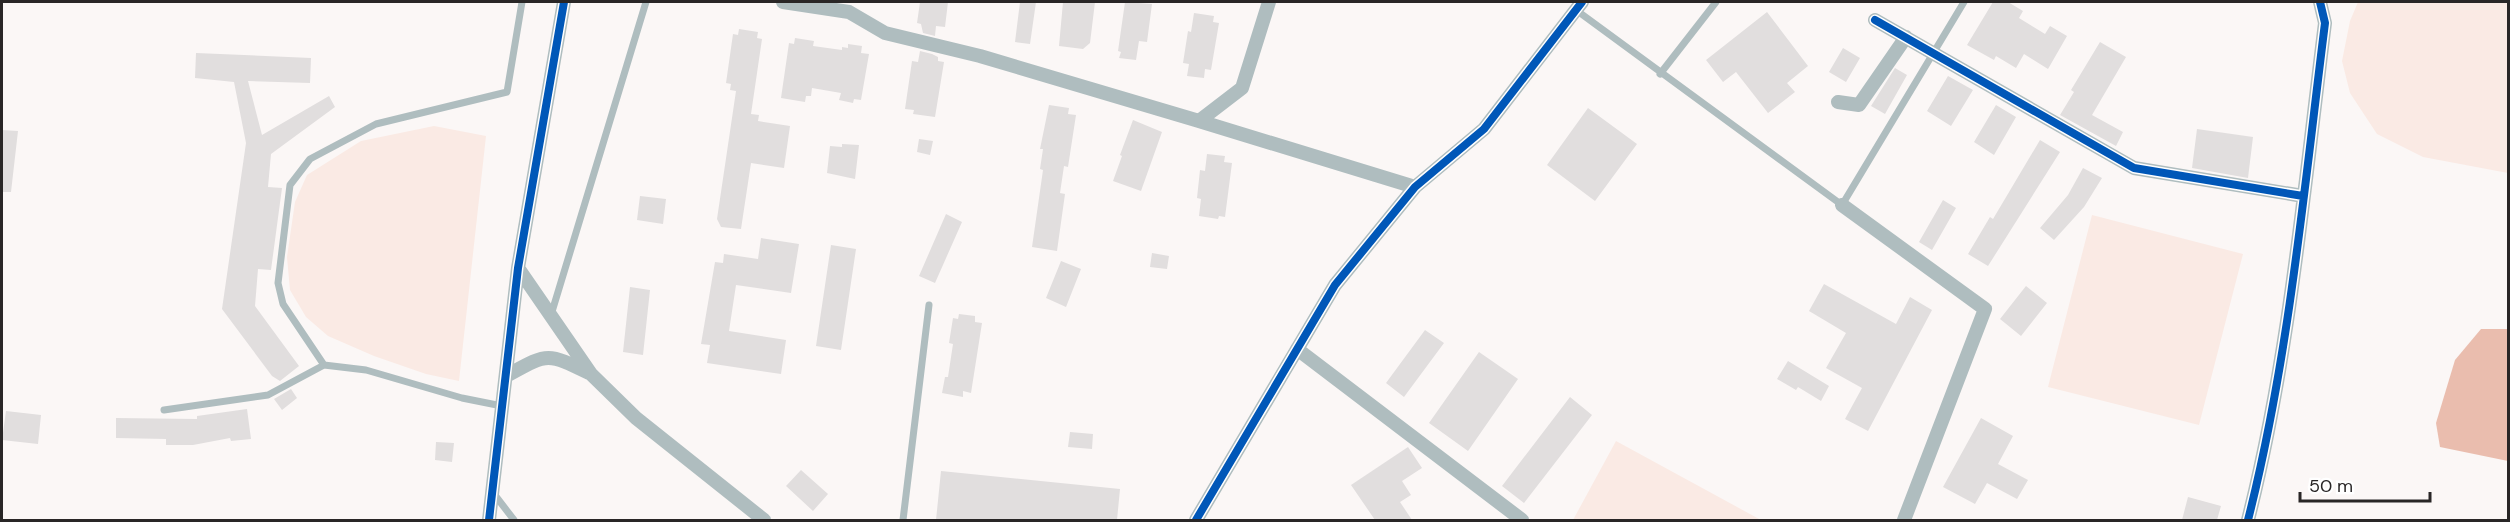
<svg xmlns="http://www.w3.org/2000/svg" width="2510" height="522" viewBox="0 0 2510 522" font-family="'DM Sans',sans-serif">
<rect width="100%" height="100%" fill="#fbf7f6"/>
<path fill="#faeae4" d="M2358 2H2508V173L2423 157 2377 134 2350 93 2342 61 2350 21Z
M434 126 486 136 459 381 426 374 374 356 328 336 306 317 290 290 287 257 295 202 307 175 361 141Z
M2092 215 2243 254 2199 425 2048 387Z
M1616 441 1761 520H1573Z"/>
<path fill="#eabdae" d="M2481 329H2508V461L2440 447 2436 423 2455 360Z"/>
<path fill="#e1dede" d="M920 2H948L945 27 936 26 935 36 923 33 921 24 917 23Z
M1020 2H1036L1030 44 1015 42Z
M1063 2H1095L1090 43 1083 49 1059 46Z
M1125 2 1152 4 1147 42 1139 41 1136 60 1119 58 1121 52 1118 51Z
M1993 2H2008L2023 11 2019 18 2045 34 2050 26 2067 36 2048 69 2024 54 2016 68 1996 56 1994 60 1967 45Z
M1767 12 1808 66 1787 83 1795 92 1768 113 1736 72 1723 82 1706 60Z
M1194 13 1214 16 1213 22 1219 23 1211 70 1205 69 1204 78 1187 76 1189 64 1183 63 1188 31 1191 32Z
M739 29 758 32 757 38 762 39 751 114 759 115 758 121 790 126 784 168 751 163 741 229 721 227 717 219 736 91 730 90 731 84 726 83 733 34 738 35Z
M795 38 814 41 813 46 842 50V47L848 48V44L862 46 861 53 869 54 861 100 854 99 853 103 839 100 841 93 812 88 811 96H806L805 102 781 98 789 43 794 44Z
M2100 42 2126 57 2092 115 2123 132 2116 146 2060 115 2074 92 2071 90Z
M1843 48 1860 58 1846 82 1829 72Z
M920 51 932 54 938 57V61L944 62 935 117 913 114 914 110 905 109 912 61 918 62Z
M196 53 311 58 310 83 248 81 262 135 329 96 335 107 271 154 268 187 282 188 271 270 258 269 255 306 299 366 280 381 272 376 222 309 246 143 234 82 195 78Z
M1895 68 1907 75 1885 114 1871 106Z
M1948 76 1973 90 1951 126 1927 111Z
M1049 105 1069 108 1068 114 1076 115 1068 167 1064 166 1060 193 1065 194 1057 251 1032 247 1043 170 1040 169 1043 149H1040Z
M1996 105 2016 117 1994 155 1974 142Z
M1588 108 1637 144 1595 201 1547 165Z
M1133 120 1162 132 1141 191 1113 181 1122 156 1120 155Z
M2197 129 2253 137 2248 178 2192 168Z
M2 130 18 131 11 192H2Z
M919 139 933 141 930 155 917 152Z
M2040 140 2060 152 1988 266 1968 254 1990 217 1993 219Z
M842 144 859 145 855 179 827 173 830 146 842 147Z
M1207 154 1225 156 1224 162 1232 163 1225 217 1219 216 1218 219 1199 216 1201 199 1197 198 1200 170 1205 171Z
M2083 168 2102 178 2084 207 2054 240 2040 228 2068 195Z
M640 196 666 199 663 224 637 220Z
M1943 200 1956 208 1932 250 1919 242Z
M946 214 962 222 935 283 919 276Z
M761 238 799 244 791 293 736 285 729 331 786 340 781 374 707 363 710 345 701 344 715 262 723 263 724 254 758 259Z
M831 245 856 249 841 350 816 346Z
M1152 253 1169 256 1167 269 1150 267Z
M1061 261 1081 269 1066 307 1046 298Z
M1824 284 1896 324 1910 297 1932 310 1868 431 1845 419 1862 388 1826 368 1846 333 1809 311Z
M2026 286 2047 303 2021 336 2000 319Z
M630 287 650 290 643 355 623 352Z
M959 314 975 316V322L982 323 971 393 963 391V397L942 393 945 377H948L953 344 949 343 953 318 958 319Z
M1425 330 1444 343 1404 397 1386 383Z
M1479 352 1518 379 1468 451 1429 423Z
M1788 361 1829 386 1821 401 1798 387 1796 390 1777 379Z
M291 389 297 398 282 410 274 399Z
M1570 397 1592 415 1524 503 1502 486Z
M247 409 251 439 231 441 230 438 193 445H166V439L116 438V418L197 419V416Z
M6 411 41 415 38 444 2 440Z
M1981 418 2013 436 1998 464 2028 480 2017 499 1987 483 1975 504 1943 487Z
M1070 432 1093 434 1092 449 1068 447Z
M436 442 454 443 452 462 435 460Z
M1408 447 1422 468 1402 481 1411 495 1400 502 1412 520H1375L1351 485Z
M801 470 828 494 813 511 786 486Z
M941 471 1120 489 1117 520H936Z
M2188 497 2221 506 2217 520H2182Z"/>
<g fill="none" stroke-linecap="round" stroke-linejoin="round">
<path stroke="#afbdbf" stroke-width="7" d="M1576 10 1842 205 1964 2
M1660 74 1716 2
M551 315 646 2
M502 406 462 398 366 370 324 365 283 304 278 283 290 185 310 159 376 124 507 92 522 2
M164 410 268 395 324 365
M494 494 514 520
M903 520 929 305"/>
<path stroke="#afbdbf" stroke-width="14" d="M783 2 849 12 885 33 980 56 1199 121
M1269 2 1242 88 1199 121 1415 187
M1875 20 2134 168 2303 196
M1838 102 1859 105 1906 37
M1842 205 1985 309 1904 520
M518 268 591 374 636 418 764 520
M1297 349 1522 520
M506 376C548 353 546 352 589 373
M489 520 518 268 564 2
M1196 520 1335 285 1415 187 1484 129 1582 2
M2248 520C2289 358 2304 189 2325 23L2320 2"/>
<g stroke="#fff" stroke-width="11">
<path id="cycleway" d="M1875 20 2134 168 2303 196
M489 520 518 268 564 2
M1196 520 1335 285 1415 187 1484 129 1582 2
M2248 520C2289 358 2304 189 2325 23L2320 2"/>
</g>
<use href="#cycleway" stroke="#0057b8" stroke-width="8"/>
</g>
<rect width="2510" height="522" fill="none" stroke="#292626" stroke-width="6"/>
<path d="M2300 492v9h130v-9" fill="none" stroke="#292626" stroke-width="3"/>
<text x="2309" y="492" font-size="18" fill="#292626" stroke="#ffffff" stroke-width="4.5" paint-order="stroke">50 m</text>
</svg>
